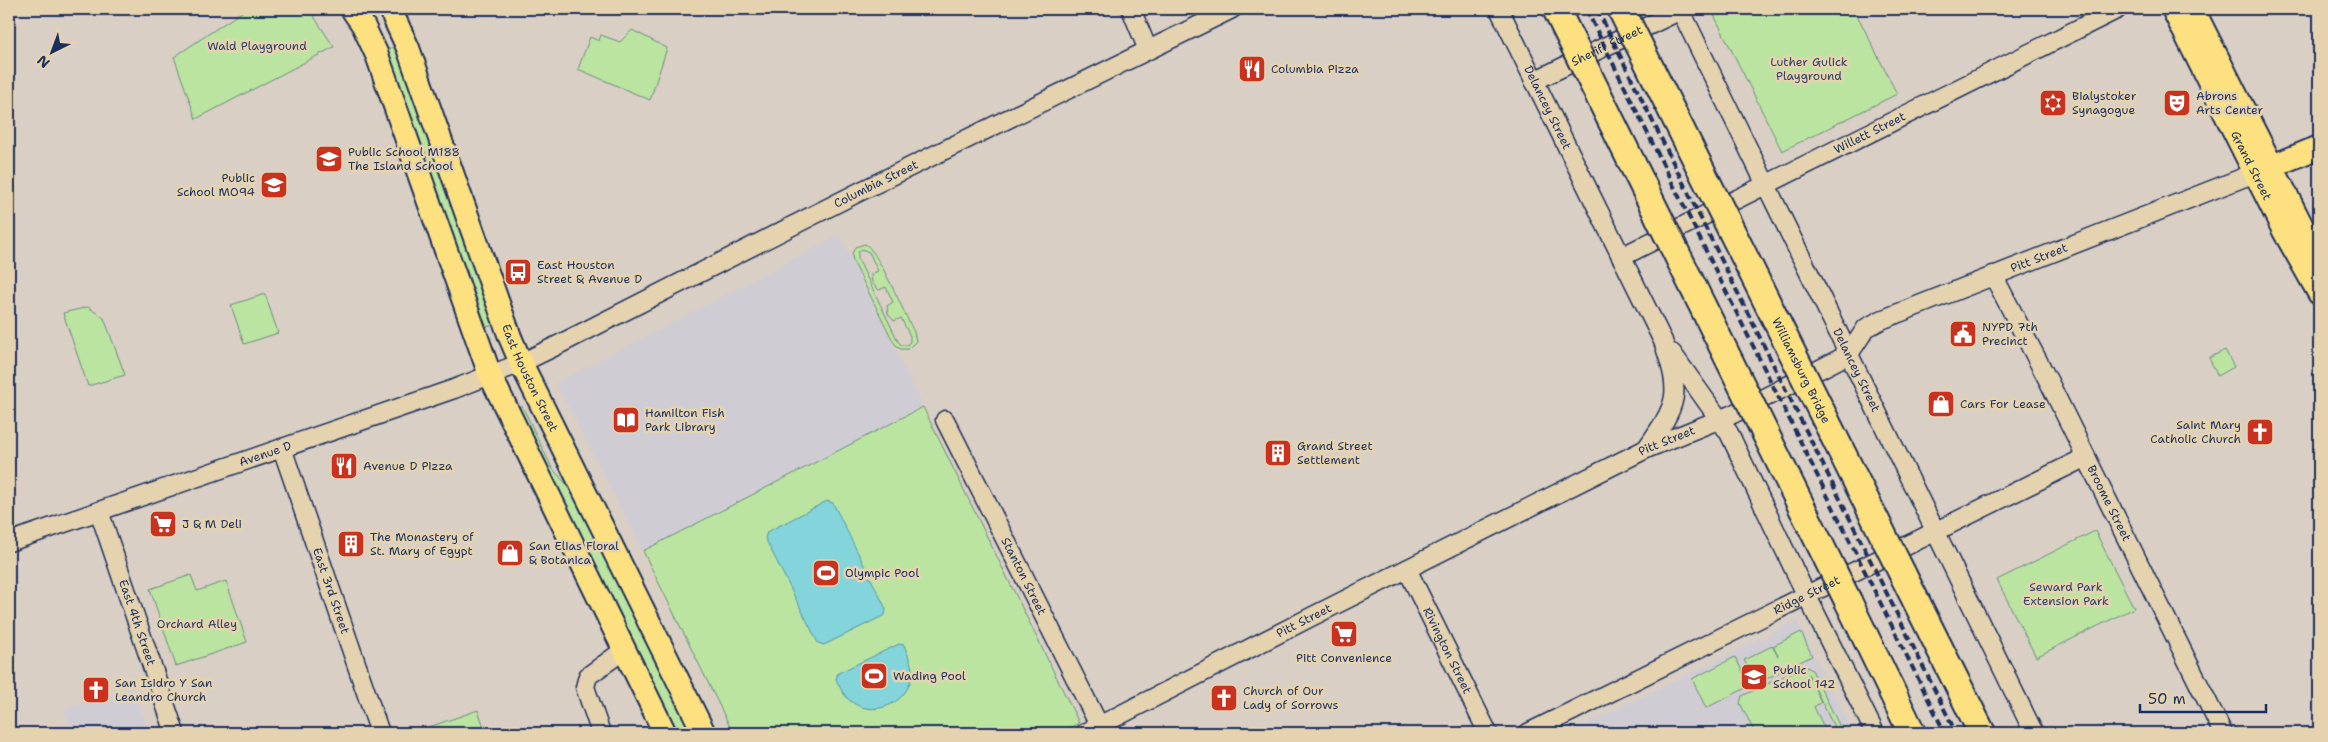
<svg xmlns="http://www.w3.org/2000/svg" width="2328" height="742" viewBox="0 0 2328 742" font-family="'Shantell Sans',sans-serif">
<rect width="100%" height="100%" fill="#d9cfc5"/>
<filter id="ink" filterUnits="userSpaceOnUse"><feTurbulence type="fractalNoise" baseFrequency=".02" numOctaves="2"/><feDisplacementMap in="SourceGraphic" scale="10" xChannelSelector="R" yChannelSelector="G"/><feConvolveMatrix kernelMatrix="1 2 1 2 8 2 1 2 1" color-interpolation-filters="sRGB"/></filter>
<g filter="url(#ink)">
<path fill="#d0ccd4" d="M840 235 923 407 643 551 556 383Z
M1797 621 1853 733H1568Z
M133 687 149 733H73L64 710Z"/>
<path fill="#bbe4a0" stroke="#6b8a7f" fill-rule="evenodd" d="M246 9H309L334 47 196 119 174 57Z
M1711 9H1854L1897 94 1782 151Z
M632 30 667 48 650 100 578 69 590 37 599 41 601 35 620 42Z
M396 46 494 325 486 327 466 268 449 243 382 51Z
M865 244C877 249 906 317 914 332L916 341 908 349H900L894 343 853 261 852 254 855 247ZM862 249 869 252 878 271 871 274 872 283 879 290 886 287 893 302 887 306 888 314 894 321 901 318 910 336V342L907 345H901L898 341 858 259V252Z
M265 294 278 333 244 344 231 305Z
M88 307 104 318 125 375 88 386 63 313Z
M2225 350 2234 367 2218 376 2209 358Z
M522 406 552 468 574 493 692 733H672L513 411Z
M923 407 1079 723 1059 733H733L643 551Z
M2095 531 2134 608 2036 657 1997 580Z
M191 575 197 591 226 581 247 642 176 666 150 589Z
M1801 632 1812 656 1756 684 1744 660 1772 646 1778 656 1773 646Z
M1735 657 1750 686 1706 708 1692 679Z
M1805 666 1812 670 1843 733H1837L1808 674 1821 702 1814 707 1827 733H1769L1767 730 1755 733 1740 703 1742 696Z
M478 710 486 733H412Z"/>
<path fill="#83d4db" stroke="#5992a9" d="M827 501 833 503 886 609 885 615 824 645 818 643 765 538 767 532Z
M899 644 904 645C907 654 912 662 912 672 911 703 872 721 848 699 843 694 839 686 836 679L838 673Z"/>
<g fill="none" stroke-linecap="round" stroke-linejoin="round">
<g stroke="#1b2f5e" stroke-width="21">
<g id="minor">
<path d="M1131 9 1148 50"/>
<path id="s1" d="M1499 9 1663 341C1682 396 1678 403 1646 449"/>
<path id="s2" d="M1680 9 2034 733"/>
<path id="s3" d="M1534 81 1681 10"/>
<path id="s4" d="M1621 257 2118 9"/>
<path id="s5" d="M1993 275 2049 382 2223 733"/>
<path d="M1672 353 1729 433 1799 580 1875 733"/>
<path id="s6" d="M945 420 1103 733"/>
<path id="s7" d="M282 448 380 733"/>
<path id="s8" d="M99 511 175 733"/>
<path id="s9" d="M9 542 454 389 521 363 556 346 857 193 1232 9"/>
<path id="s10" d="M1407 569 1488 733"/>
<path d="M601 733 585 687 588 676 624 650"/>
<path id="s11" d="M1085 733 1309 618 1646 449 1733 414 1849 354 1866 328 1881 320 2255 173"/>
<path id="s12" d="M1528 733 2086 457"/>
</g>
</g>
<g stroke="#1b2f5e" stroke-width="26">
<g id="major">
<path d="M352 9 363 25 377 55 490 375 665 733"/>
<path id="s13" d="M390 9 408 48 510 337 521 363 704 733"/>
<path id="s14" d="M2173 9 2284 231 2319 293"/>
<path d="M2193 9 2319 260"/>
<path d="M2260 171 2319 147"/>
</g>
</g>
<g stroke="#1b2f5e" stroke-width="30">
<path id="highway" d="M1902 573 1982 733
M1848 601 1912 733"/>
</g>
<use href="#minor" stroke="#e5d3b0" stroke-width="18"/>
<use href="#major" stroke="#fde080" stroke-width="22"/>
<use href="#highway" stroke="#fde080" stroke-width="26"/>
<path stroke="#1b2f5e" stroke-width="4" stroke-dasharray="8 4" stroke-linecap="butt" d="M1586 9 1945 733
M1597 9 1956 733"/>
<g stroke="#1b2f5e" stroke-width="30" stroke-linecap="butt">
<g id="highway-bridge">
<path d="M1556 9 1848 601"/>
<path id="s15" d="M1621 9 1902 573"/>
</g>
</g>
<use href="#highway-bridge" stroke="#fde080" stroke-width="26"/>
</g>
</g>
<defs>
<g id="restaurant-square" transform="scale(1.4375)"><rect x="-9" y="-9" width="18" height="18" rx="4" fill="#c8321e" stroke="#e5d3b0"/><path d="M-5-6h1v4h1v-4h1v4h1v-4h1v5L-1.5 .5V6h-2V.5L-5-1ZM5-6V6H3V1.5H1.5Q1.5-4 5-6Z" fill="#fff"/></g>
<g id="synagogue-square" transform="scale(1.4375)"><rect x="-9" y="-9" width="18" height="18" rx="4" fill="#c8321e" stroke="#e5d3b0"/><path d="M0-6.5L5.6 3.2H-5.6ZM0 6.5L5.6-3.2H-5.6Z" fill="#fff"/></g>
<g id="theatre-square" transform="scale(1.4375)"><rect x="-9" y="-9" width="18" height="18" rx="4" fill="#c8321e" stroke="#e5d3b0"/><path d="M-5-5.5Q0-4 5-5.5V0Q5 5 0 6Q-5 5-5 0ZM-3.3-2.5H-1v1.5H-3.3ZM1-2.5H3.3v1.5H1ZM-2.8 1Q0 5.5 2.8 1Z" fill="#fff"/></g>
<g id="school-square" transform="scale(1.4375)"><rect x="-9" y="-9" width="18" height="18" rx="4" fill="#c8321e" stroke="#e5d3b0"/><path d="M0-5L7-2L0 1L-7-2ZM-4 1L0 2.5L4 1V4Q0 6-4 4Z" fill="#fff"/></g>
<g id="bus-square" transform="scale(1.4375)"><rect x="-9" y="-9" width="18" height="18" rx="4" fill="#c8321e" stroke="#e5d3b0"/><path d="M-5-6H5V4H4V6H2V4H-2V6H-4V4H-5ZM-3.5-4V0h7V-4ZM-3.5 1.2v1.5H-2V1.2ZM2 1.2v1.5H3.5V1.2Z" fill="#fff"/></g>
<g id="civic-square" transform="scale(1.4375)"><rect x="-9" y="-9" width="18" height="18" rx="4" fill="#c8321e" stroke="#e5d3b0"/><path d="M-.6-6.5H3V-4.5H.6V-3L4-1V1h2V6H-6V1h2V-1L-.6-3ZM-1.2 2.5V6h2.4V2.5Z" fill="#fff"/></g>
<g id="shop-square" transform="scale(1.4375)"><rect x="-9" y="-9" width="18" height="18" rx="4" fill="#c8321e" stroke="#e5d3b0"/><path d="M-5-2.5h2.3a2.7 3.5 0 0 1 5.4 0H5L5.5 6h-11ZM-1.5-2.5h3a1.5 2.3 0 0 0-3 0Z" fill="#fff"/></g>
<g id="library-square" transform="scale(1.4375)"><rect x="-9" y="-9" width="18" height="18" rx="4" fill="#c8321e" stroke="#e5d3b0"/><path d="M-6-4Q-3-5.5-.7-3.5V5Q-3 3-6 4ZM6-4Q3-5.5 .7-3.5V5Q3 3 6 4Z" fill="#fff"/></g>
<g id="church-square" transform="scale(1.4375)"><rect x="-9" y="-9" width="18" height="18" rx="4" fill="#c8321e" stroke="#e5d3b0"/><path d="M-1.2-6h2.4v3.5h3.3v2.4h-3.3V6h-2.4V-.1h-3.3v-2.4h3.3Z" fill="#fff"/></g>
<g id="building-square" transform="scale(1.4375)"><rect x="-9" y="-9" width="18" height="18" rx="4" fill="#c8321e" stroke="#e5d3b0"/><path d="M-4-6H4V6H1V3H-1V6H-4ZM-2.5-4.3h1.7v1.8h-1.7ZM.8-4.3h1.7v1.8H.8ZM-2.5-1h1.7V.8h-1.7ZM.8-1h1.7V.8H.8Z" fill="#fff"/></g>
<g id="supermarket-square" transform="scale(1.4375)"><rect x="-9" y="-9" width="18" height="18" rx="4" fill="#c8321e" stroke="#e5d3b0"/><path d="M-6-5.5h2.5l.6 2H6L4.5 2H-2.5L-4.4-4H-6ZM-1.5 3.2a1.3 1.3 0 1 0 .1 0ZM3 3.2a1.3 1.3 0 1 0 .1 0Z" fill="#fff"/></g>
<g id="stadium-square" transform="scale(1.4375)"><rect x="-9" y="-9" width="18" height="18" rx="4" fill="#c8321e" stroke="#e5d3b0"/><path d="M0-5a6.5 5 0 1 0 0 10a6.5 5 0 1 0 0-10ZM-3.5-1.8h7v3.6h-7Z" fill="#fff"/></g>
</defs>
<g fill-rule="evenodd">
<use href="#restaurant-square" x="1252" y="69"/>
<use href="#synagogue-square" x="2053" y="103"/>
<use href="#theatre-square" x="2177" y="103"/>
<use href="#school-square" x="329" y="159"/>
<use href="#school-square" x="274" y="185"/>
<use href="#bus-square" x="518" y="272"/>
<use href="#civic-square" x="1963" y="334"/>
<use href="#shop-square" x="1941" y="404"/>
<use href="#library-square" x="626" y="420"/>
<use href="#church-square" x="2260" y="432"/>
<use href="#building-square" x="1278" y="453"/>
<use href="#restaurant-square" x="344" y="466"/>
<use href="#supermarket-square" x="163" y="524"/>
<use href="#building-square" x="351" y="544"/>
<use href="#shop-square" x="510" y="553"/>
<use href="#stadium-square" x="826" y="573"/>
<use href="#supermarket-square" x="1344" y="634"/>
<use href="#stadium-square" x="874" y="676"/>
<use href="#school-square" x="1754" y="677"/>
<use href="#church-square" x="96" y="690"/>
<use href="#church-square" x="1224" y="698"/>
</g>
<g text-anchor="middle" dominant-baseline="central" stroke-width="5" stroke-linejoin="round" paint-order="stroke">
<g font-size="12" fill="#2b4165" stroke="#e5d3b0">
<text x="257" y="46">Wald Playground</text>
<text x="1809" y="62">Luther Gulick<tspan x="1809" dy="14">Playground</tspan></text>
<text x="2066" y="587">Seward Park<tspan x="2066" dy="14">Extension Park</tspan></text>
<text x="197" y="624">Orchard Alley</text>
</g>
<g font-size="12" fill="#1b2f5e" stroke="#e5d3b0">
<text stroke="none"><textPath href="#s3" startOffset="81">Sheriff Street</textPath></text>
<text stroke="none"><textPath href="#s1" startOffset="110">Delancey Street</textPath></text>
<text stroke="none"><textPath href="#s4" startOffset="278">Willett Street</textPath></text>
<text stroke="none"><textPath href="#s14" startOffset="175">Grand Street</textPath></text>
<text stroke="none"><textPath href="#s9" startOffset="940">Columbia Street</textPath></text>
<text stroke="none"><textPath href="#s11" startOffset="1071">Pitt Street</textPath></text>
<text stroke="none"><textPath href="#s15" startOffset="404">Williamsburg Bridge</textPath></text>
<text stroke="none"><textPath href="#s2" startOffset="402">Delancey Street</textPath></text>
<text stroke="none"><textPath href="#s13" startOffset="395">East Houston Street</textPath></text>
<text stroke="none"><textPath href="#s11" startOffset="651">Pitt Street</textPath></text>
<text stroke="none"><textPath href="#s9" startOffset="271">Avenue D</textPath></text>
<text stroke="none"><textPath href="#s5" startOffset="256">Broome Street</textPath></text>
<text stroke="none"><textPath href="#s6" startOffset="175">Stanton Street</textPath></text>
<text stroke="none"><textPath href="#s7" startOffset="151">East 3rd Street</textPath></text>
<text stroke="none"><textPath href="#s12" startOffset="311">Ridge Street</textPath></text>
<text stroke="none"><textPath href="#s11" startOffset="246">Pitt Street</textPath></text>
<text stroke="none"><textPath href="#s8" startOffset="118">East 4th Street</textPath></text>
<text stroke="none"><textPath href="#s10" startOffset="91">Rivington Street</textPath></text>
</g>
<g font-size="12" fill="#1b2f5e" stroke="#e5d3b0" text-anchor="start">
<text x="1271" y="69">Columbia Pizza</text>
<text x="2072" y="96">Bialystoker<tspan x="2072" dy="14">Synagogue</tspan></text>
<text x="2196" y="96">Abrons<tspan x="2196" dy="14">Arts Center</tspan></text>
<text x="348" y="152">Public School M188<tspan x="348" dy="14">The Island School</tspan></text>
<text x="255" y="178" text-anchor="end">Public<tspan x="255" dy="14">School MO94</tspan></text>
<text x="537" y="265">East Houston<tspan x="537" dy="14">Street &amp; Avenue D</tspan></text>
<text x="1982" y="327">NYPD 7th<tspan x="1982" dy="14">Precinct</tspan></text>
<text x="1960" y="404">Cars For Lease</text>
<text x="645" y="413">Hamilton Fish<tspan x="645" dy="14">Park Library</tspan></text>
<text x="2241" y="425" text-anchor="end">Saint Mary<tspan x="2241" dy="14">Catholic Church</tspan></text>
<text x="1297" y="446">Grand Street<tspan x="1297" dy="14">Settlement</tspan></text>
<text x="363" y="466">Avenue D Pizza</text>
<text x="182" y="524">J &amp; M Deli</text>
<text x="370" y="537">The Monastery of<tspan x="370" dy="14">St. Mary of Egypt</tspan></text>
<text x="529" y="546">San Elias Floral<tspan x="529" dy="14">&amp; Botanica</tspan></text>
<text x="845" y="573">Olympic Pool</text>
<text x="1344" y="658" text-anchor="middle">Pitt Convenience</text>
<text x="1773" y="670">Public<tspan x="1773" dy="14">School 142</tspan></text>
<text x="893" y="676">Wading Pool</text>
<text x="115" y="683">San Isidro Y San<tspan x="115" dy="14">Leandro Church</tspan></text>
<text x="1243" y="691">Church of Our<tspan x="1243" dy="14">Lady of Sorrows</tspan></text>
</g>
</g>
<rect width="2328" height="742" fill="none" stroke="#e5d3b0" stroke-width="30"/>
<rect x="15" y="15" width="2298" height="712" fill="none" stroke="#1b2f5e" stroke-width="2" filter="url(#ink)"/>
<g transform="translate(52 52) rotate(222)" stroke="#e5d3b0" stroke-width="4" paint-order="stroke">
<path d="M0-4L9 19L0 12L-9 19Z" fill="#1b2f5e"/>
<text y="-8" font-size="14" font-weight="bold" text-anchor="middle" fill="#1b2f5e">N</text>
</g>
<path d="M2140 704v8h126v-8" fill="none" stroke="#1b2f5e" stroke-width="2.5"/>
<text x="2148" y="704" font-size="15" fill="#1b2f5e" stroke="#e5d3b0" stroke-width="4" paint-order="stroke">50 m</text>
</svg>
